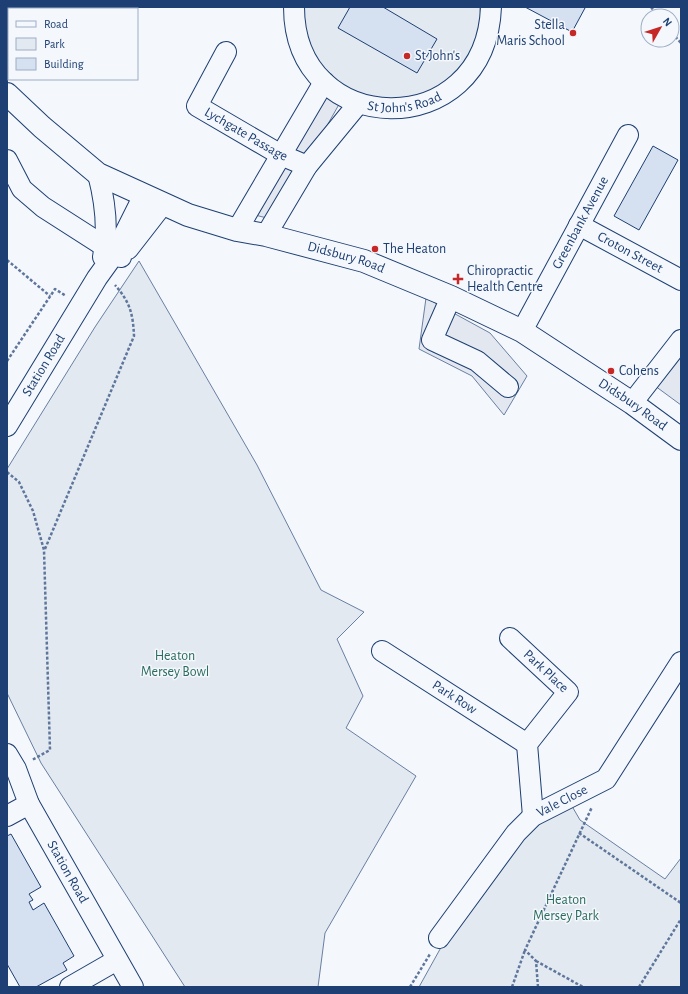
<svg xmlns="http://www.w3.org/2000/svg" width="688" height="994" viewBox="0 0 688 994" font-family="'Alegreya Sans',sans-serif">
<rect width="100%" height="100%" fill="#f4f7fb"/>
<path fill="#e3e9f0" stroke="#687fa3" d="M303 7H480C482 24 477 42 468 56 460 69 449 83 434 90 389 111 331 97 310 49 305 37 305 20 303 7Z
M139 261 257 465 321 590 364 612 337 639 363 696 346 728 416 776 325 933 318 987H185L41 763 7 693V469L95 327Z
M569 801 580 820 665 879 681 858V987H419L444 942 520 835Z"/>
<path fill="#e3e8f0" stroke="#687fa3" d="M326 91 342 99 306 163 287 153Z
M283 161 300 169 271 219 255 215Z
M426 298 490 333 527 376 504 415 472 376 419 349Z
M681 355V405L651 383Z"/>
<path fill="#d5e0f0" stroke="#1d3f73" d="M350 7H383L437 39 417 73 338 28Z
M525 7H583L585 8 572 32Z
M653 146 678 160 639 230 614 216Z
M11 834 41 887 29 894 33 900 29 902 33 910 44 903 74 956 63 963 67 970 36 987H20L7 964V836Z"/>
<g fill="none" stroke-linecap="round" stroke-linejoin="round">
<g stroke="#1d3f73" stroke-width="22">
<g id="minor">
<path id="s1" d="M294 7C294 140 486 144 491 7"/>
<path d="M60 9 63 7"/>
<path d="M7 40 9 39"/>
<path id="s2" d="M226 52 197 106 281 155 307 166"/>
<path d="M7 160 22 189 43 207 121 257"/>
<path d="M98 174C105 201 109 229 103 257"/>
<path id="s3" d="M579 225 681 280"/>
<path d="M237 230 324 82"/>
<path d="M266 235 307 166 358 104"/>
<path d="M128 249 163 204"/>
<path d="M451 297 432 340 477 361 508 387"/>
<path id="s4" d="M522 331 628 135"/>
<path d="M632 403 681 340"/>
<path id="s5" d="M7 426 97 278 115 253 144 195"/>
<path id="s6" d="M510 638 568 692 527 744 533 816"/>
<path id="s7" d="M382 651 527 744"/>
<path id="s8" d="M7 754 16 769 29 804 133 987"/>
<path d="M7 816 29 804"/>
<path id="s9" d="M439 938 516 833 533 816 606 779 681 662"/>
<path d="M70 987 117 960"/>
</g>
</g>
<g stroke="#1d3f73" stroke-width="24">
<g id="major">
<path id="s10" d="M7 94 42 127 98 174 188 215 237 230 266 235 364 261 451 297 522 331 632 403 681 439"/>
</g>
</g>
<path stroke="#5e769c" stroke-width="2.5" stroke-dasharray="3 2" stroke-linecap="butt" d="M651 7 658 16
M672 33 681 43
M7 260 50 296
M7 361 55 289 66 296
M7 472 19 482 33 511 44 550 50 750 32 760
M45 549 134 336C133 314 130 302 115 285
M579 833 681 903
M536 961 583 987
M410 987 430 954
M512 987 525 950
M538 987 536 961 525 950 592 807
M639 987 681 919"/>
<use href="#minor" stroke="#f4f7fb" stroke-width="20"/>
<use href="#major" stroke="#f4f7fb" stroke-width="22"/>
</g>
<g fill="#c62828" stroke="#f4f7fb" stroke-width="1.5">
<circle cx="573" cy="33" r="4"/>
<circle cx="407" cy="56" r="4"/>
<circle cx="375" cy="249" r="4"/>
<path d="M456 273h4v4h4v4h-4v4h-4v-4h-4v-4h4z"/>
<circle cx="611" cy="371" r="4"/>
</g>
<g text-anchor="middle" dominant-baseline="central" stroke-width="3" stroke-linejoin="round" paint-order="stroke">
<g font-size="14" fill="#1d3f73" stroke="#f4f7fb" text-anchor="start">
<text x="565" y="25" text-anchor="end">Stella<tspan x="565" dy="16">Maris School</tspan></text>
<text x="415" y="56">St John's</text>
<text x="383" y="249">The Heaton</text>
<text x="467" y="271">Chiropractic<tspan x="467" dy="16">Health Centre</tspan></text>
<text x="619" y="371">Cohens</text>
</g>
<g font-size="14" fill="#1d3f73" stroke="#f4f7fb">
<text stroke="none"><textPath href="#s1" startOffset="171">St John's Road</textPath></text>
<text stroke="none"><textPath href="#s2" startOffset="118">Lychgate Passage</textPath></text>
<text stroke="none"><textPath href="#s4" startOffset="123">Greenbank Avenue</textPath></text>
<text stroke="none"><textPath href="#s3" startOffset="58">Croton Street</textPath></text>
<text stroke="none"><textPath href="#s10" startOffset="384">Didsbury Road</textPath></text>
<text stroke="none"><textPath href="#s5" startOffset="71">Station Road</textPath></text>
<text stroke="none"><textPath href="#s10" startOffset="708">Didsbury Road</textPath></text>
<text stroke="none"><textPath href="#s6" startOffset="49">Park Place</textPath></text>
<text stroke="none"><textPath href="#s7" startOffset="86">Park Row</textPath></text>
<text stroke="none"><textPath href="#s9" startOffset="187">Vale Close</textPath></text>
<text stroke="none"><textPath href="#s8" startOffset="133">Station Road</textPath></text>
</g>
<g font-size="14" fill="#2c6c60" stroke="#f4f7fb">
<text x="175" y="656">Heaton<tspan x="175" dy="16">Mersey Bowl</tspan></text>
<text x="566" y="900">Heaton<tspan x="566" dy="16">Mersey Park</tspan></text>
</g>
</g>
<rect width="688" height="994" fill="none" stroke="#1d3f73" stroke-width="16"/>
<rect x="8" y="8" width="130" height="72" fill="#f4f7fb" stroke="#9eadc5"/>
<rect x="16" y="21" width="20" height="6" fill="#f4f7fb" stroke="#9eadc5"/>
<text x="44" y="28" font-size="12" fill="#1d3f73">Road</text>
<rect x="16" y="38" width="20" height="12" fill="#e3e9f0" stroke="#9eadc5"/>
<text x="44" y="48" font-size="12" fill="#1d3f73">Park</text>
<rect x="16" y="58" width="20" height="12" fill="#d5e0f0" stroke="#9eadc5"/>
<text x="44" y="68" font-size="12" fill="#1d3f73">Building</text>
<g transform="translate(660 28) rotate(51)"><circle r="19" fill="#f4f7fb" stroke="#9eadc5"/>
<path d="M0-3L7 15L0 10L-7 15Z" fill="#c62828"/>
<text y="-6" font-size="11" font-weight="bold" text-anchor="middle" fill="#1d3f73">N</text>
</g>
</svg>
